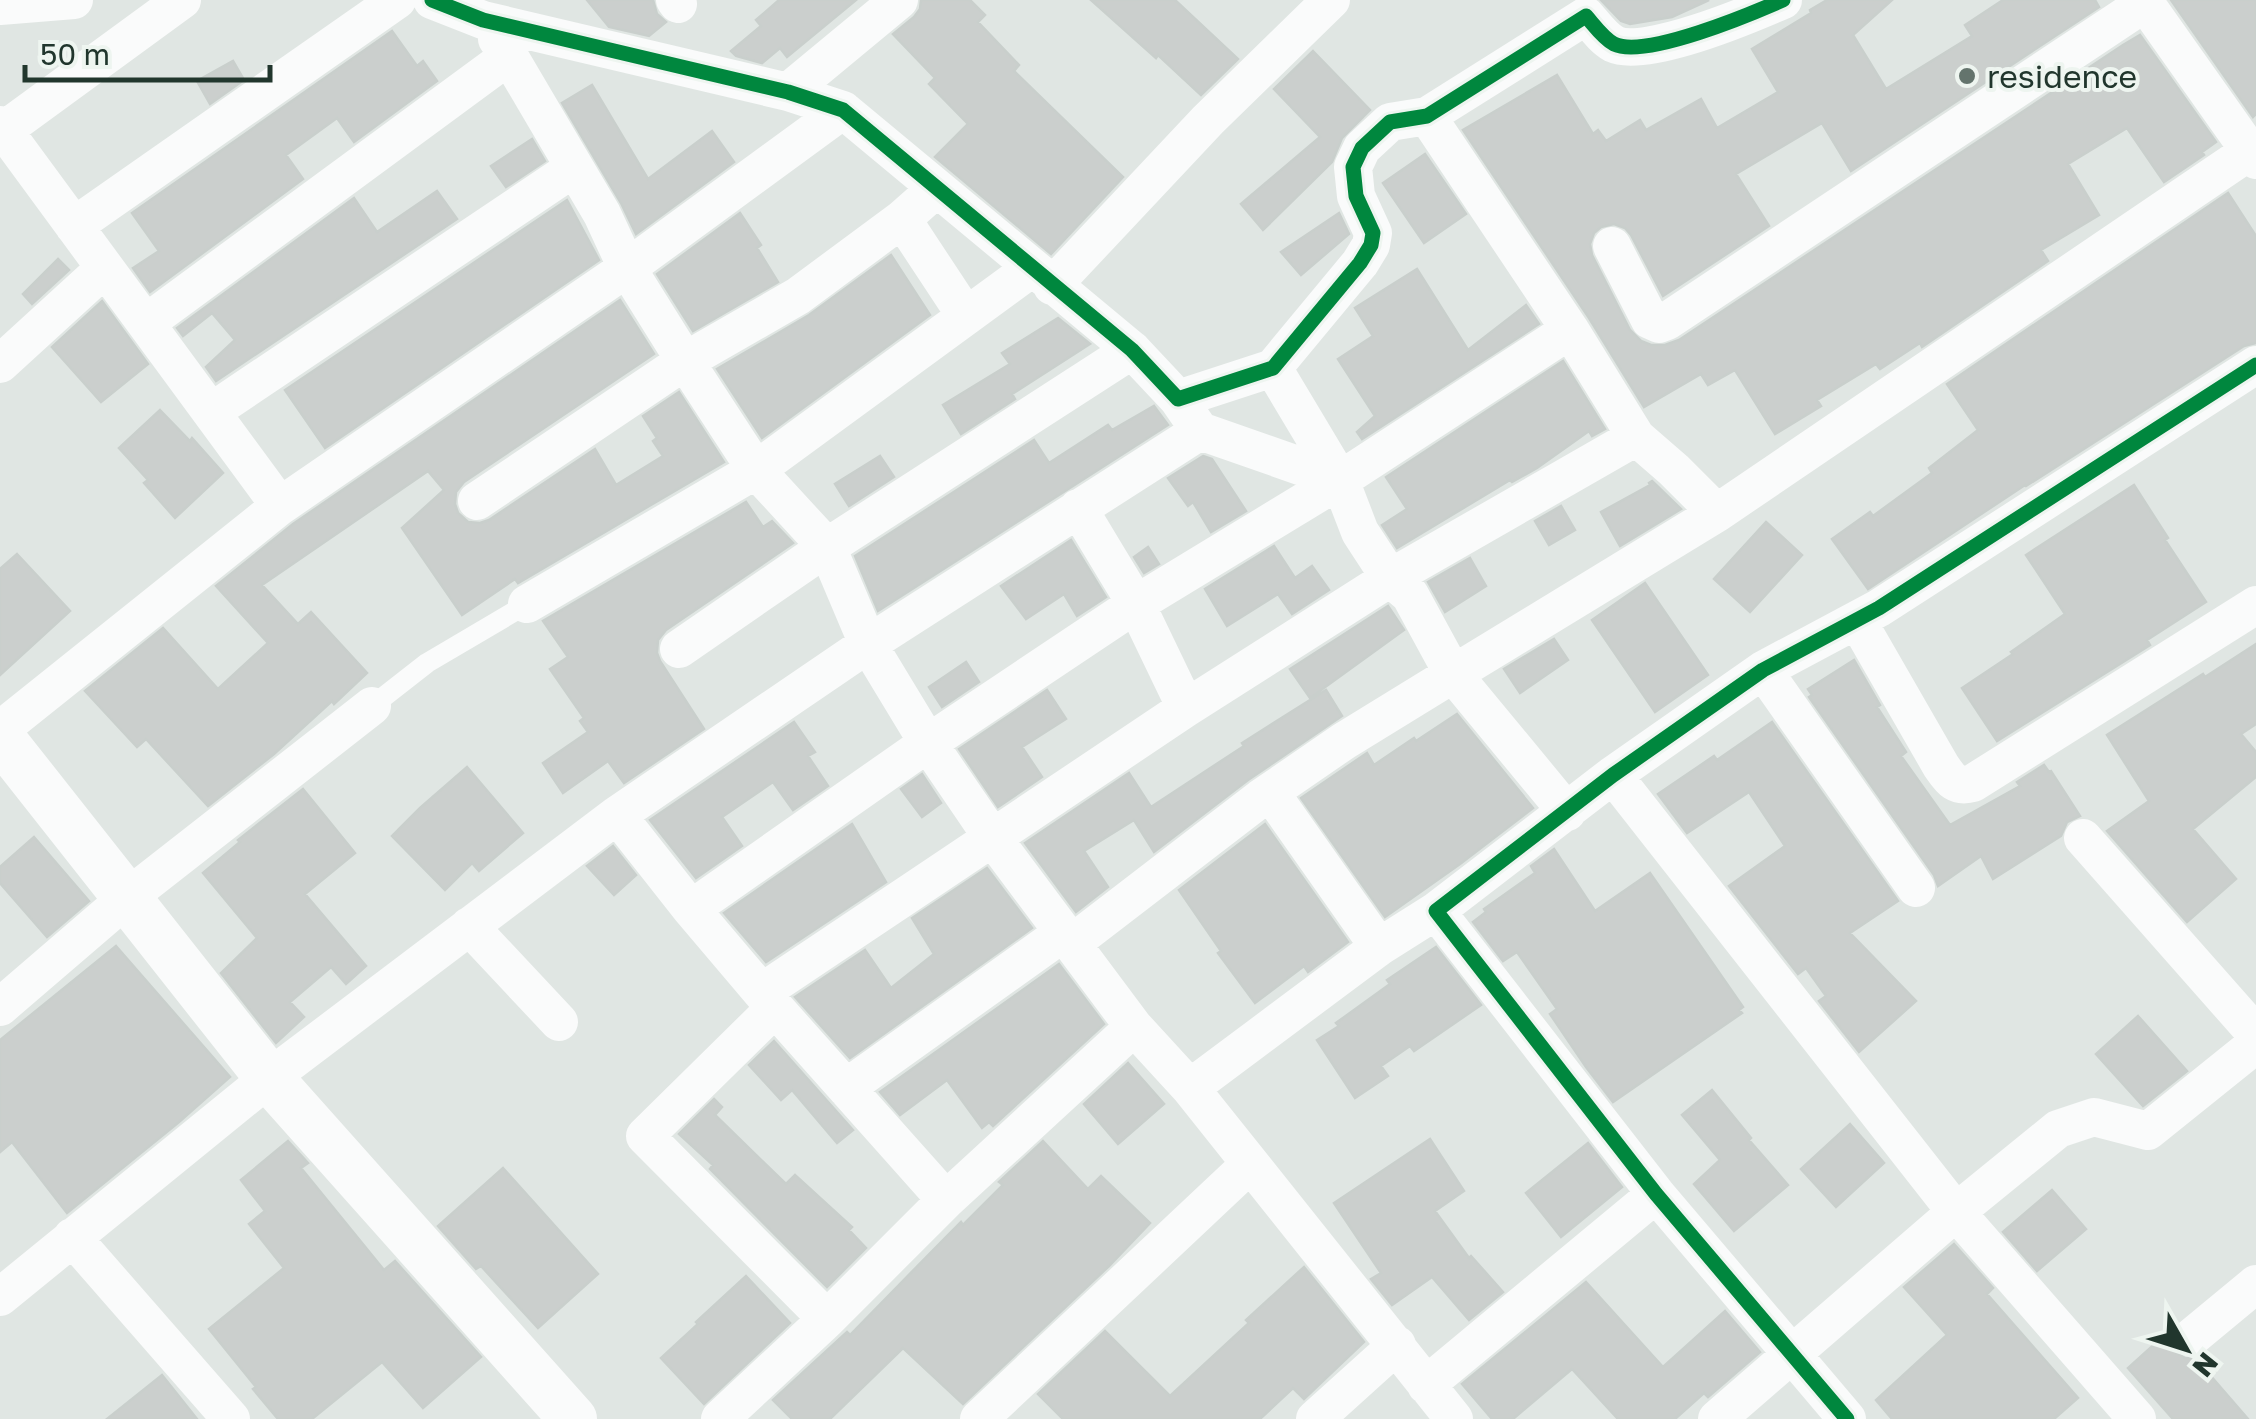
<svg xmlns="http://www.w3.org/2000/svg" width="2256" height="1419" viewBox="0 0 2256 1419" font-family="'Golos Text',sans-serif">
<rect width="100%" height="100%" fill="#e0e6e3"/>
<path fill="#cbcfcd" stroke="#c9cfcc" stroke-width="2.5" d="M587 0H653L657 14 666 22 649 36 609 27Z
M779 0H856L787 57 780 48 762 63 736 56 731 51 761 26 756 20Z
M921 0H970L985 15 978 22 1019 65 1014 71 1123 177 1051 254 935 157 968 124 929 84 935 78 893 34 914 17 920 9Z
M1091 0H1175L1238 59 1201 95 1158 55 1156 58Z
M1601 0H1709L1672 17 1630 24 1621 21Z
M1827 0H1892L1853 35 1886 89 1972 36 1965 25 2003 0H2095L2099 7 1851 171 1822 123 1736 174 1769 226 1663 296 1631 235 1625 228 1614 224 1601 227 1594 233 1590 244 1592 255 1630 330 1641 341 1651 345H1665L1679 340 2123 45 2140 35 2216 142 2202 152 2204 155 2164 182 2127 128 2068 164 2099 215 2041 250 2048 261 1922 347 1920 343 1880 369 1876 364 1817 400 1821 406 1775 434 1735 370 1708 385 1701 374 1644 407 1589 318 1463 130 1557 75 1593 134 1598 130 1606 141 1640 120 1646 130 1701 99 1717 128 1778 92 1752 49 1811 13 1810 10Z
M2171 0H2256V114L2253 117Z
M392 31 417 66 423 61 437 81 354 142 337 118 286 155 303 179 150 292 133 268 159 251 132 213Z
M1313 51 1370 110 1342 138 1332 162 1263 230 1241 204 1320 137 1274 89Z
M233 61 244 80 210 104 197 81Z
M592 85 648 179 712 131 734 162 636 234 621 203 562 103Z
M532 139 545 161 506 187 491 166Z
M1425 154 1466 214 1424 243 1383 183Z
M437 191 457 219 216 381 206 367 235 340 212 313 183 336 177 328 354 198 377 232Z
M2228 193 2256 236V343L2244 346 2026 486 2025 485 1868 589 1832 539 1870 512 1873 516 1932 473 1929 468 1978 430 1947 384Z
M567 200 599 260 325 448 285 390Z
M740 213 761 245 757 248 778 282 693 331 657 274Z
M1339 213 1349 234 1301 275 1281 252Z
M891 255 930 315 762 438 717 369 809 315Z
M58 259 69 270 32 304 23 294Z
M1417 269 1468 350 1526 305 1539 324 1362 439 1357 432 1375 416 1338 359 1373 336 1355 308Z
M620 300 654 354 464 482 456 492 455 504 458 513 468 522 480 523 489 520 595 449 616 485 663 456 653 441 657 438 643 416 679 392 724 462 518 583 515 579 462 615 402 528 444 490 428 471 262 585 298 624 311 612 367 673 334 704 332 701 274 754 208 806 146 739 137 747 85 691 163 628 218 689 268 643 216 586 293 524Z
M102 301 148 364 101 402 52 347Z
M1058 318 1090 344 1012 394 1015 399 961 434 943 405 1010 364 1002 353Z
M1563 361 1605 429 1592 436 1589 431 1537 468 1512 482 1510 480 1397 548 1382 525 1407 509 1386 477Z
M1154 406 1168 425 878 611 855 556 1034 440 1049 463 1108 425 1112 430Z
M160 410 190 441 192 438 223 473 175 518 144 483 148 480 119 448Z
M880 456 894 477 849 506 835 484Z
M1203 456 1212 459 1246 511 1211 532 1193 502 1188 506 1168 478Z
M1652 481 1681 509 1620 546 1601 512 1650 485 1649 483Z
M2134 485 2168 538 2165 540 2206 602 2147 640 2150 645 1997 741 1962 688 2013 654 2011 652 2065 614 2026 555Z
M746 502 763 527 772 521 793 543 666 630 658 640 657 653 660 661 704 729 624 783 608 761 563 793 543 763 588 732 580 721 584 718 550 669 568 657 543 621Z
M1561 506 1575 530 1549 545 1535 521Z
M1766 522 1802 555 1750 612 1714 579Z
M1071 540 1106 597 1077 616 1064 594 1026 619 1001 586Z
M1274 546 1295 578 1312 566 1329 590 1292 614 1278 594 1227 626 1205 589Z
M1148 547 1159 564 1144 573 1134 557Z
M17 554 70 611 0 675V569Z
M1470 558 1486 586 1445 612 1428 582Z
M1645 583 1708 675 1655 712 1592 620Z
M1388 606 1404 630 1310 698 1290 669Z
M1554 639 1568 660 1520 693 1504 669Z
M2256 644V724L2241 734 2256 752V777L2193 829 2236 879 2187 922 2107 831 2149 801 2107 735 2203 674 2205 677Z
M1854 660 1880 705 1877 707 1906 752 1901 756 1950 825 2020 786 2017 782 2044 765 2049 772 2051 771 2080 816 2067 822 2061 836 1993 879 1981 856 1938 886 1934 875 1809 697 1812 695 1808 689Z
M966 662 979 682 942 707 929 687Z
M1047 690 1066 719 1022 747 1042 777 998 807 959 749Z
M1326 690 1342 716 1248 780 1154 852 1134 820 1084 851 1108 887 1076 912 1025 843 1129 773 1151 807 1244 746 1242 743Z
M1457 714 1533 808 1460 864 1385 917 1301 798 1367 753 1374 765 1414 738 1416 741Z
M794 722 815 752 808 756 828 786 793 810 773 782 722 817 742 846 696 878 650 820Z
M1772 722 1898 901 1850 933 1916 1001 1859 1052 1819 1001 1826 996 1806 968 1798 974 1729 886 1785 846 1749 792 1687 833 1658 794 1714 756 1717 760Z
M467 767 523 833 479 871 472 863 445 890 392 836 420 808Z
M922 774 941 803 922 817 901 789Z
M303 789 355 853 305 894 366 966 346 984 331 967 290 1002 304 1017 276 1043 221 973 257 938 203 873 240 842 238 840Z
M852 824 886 882 766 962 724 913Z
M1265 824 1348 942 1308 972 1304 966 1255 1003 1218 953 1221 951 1179 890Z
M34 837 89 901 47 937 0 883V867Z
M613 846 636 875 614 895 587 866Z
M1554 849 1595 911 1650 873 1743 1007 1739 1010 1742 1013 1613 1102 1586 1067 1550 1014 1557 1009 1517 952 1503 961 1473 922 1486 912 1484 909 1535 873 1531 866Z
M987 868 1032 928 850 1058 795 997 865 950 891 988 934 954 912 918Z
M116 946 230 1077 179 1122 67 1213 12 1142 0 1152V1040Z
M1436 947 1481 1005 1414 1051 1410 1046 1381 1066 1388 1076 1355 1098 1317 1040 1339 1026 1336 1023 1390 984 1387 980Z
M1059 964 1104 1024 993 1126 989 1122 982 1128 947 1080 900 1115 880 1092Z
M2138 1016 2187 1071 2143 1106 2096 1054Z
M774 1041 853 1130 837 1143 792 1090 781 1100 749 1065Z
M1128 1063 1164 1104 1118 1144 1084 1104Z
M1712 1090 1751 1138 1749 1140 1788 1185 1734 1231 1694 1184 1720 1160 1682 1115Z
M714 1099 722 1107 715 1115 786 1184 795 1175 852 1227 849 1230 866 1248 827 1287 710 1169 713 1165 679 1134Z
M1850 1124 1884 1163 1836 1207 1801 1169Z
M1430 1139 1464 1191 1435 1211 1469 1258 1471 1256 1503 1292 1469 1320 1432 1277 1392 1305 1371 1279 1381 1273 1334 1203Z
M288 1141 308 1163 301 1168 384 1270 395 1261 481 1357 423 1408 382 1362 312 1419H278L253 1389 256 1387 209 1329 284 1268 249 1224 265 1211 241 1180Z
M1043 1141 1088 1189 1101 1176 1150 1223 1109 1266 963 1404 903 1348 830 1419H792L773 1400 847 1332 850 1335 943 1240 961 1222 963 1225 1003 1185 999 1182Z
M1588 1143 1622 1187 1561 1237 1526 1193Z
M503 1168 598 1274 538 1328 481 1266 476 1269 438 1226Z
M2052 1190 2086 1229 2037 1271 2003 1232Z
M1954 1244 1993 1288 1987 1294 2078 1398 2054 1419H1892L1876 1400 1947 1335 1904 1287Z
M1304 1267 1364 1342 1304 1399 1293 1388 1260 1419H1063L1038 1394 1105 1331 1170 1396 1249 1323 1246 1320Z
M746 1276 790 1323 704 1404 661 1358 698 1324 696 1322Z
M1586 1282 1663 1367 1725 1311 1760 1352 1708 1397 1704 1393 1675 1419H1618L1572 1369 1513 1419H1492L1462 1384Z
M2170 1330V1342L2175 1352 2185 1358 2196 1359 2248 1419H2173L2128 1368Z
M162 1375 197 1419H107Z"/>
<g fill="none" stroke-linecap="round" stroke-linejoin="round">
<path stroke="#fafbfb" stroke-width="20" d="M372 706 427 663 527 604"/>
<path stroke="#fafbfb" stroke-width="38" d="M432 0 483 20 788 92 843 110 1132 350 1178 399 1273 368 1360 263 1371 245 1373 233 1356 196 1353 167 1362 148 1390 122 1427 116 1586 16C1594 25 1603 38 1614 44 1645 59 1751 14 1783 0
M675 0 678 4
M2143 0 2256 160
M0 6 74 0
M509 56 602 214 627 268 685 361 756 470 827 547 868 644 928 743 992 837 1134 1027 1190 1088
M788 92 899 0
M1427 116 1570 330 1636 437 1674 470 1717 513
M0 125 280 506
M4 130 182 0
M902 219 966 316
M74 226 397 0
M1612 246 1650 320 1659 324 1667 321 2145 3
M1052 286 1208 120 1331 0
M146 323 509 56 497 39
M0 364 105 268
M211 412 574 168
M1200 431 1340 480
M477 501 685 361 798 296 902 219 936 189
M1078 508 1136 604 1186 708
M527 604 756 470 1032 268
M1857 620 1941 766C1950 779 1955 788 1973 783L2256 605
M679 649 827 547 1132 350
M1763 670 1916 888
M0 730 280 506 627 268 843 110
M1613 775 1956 1212 2137 1419
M1270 792 1379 947
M1567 812 1453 674 1717 513 2250 151
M2083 838 2256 1034
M691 909 617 815 868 644 1200 431 1178 399
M1436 911 1379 947 1190 1088 1454 1419
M469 926 559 1022
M1071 944 1261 798 1344 741 1453 674 1410 595 1390 578 1360 532 1340 480 1273 368
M762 992 1186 708 1390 578 1636 437
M0 1007 128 897 372 706
M775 1008 645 1136 827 1319
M846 1088 1063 933
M946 1200 775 1008 691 909 928 743 1136 604 1340 480 1570 330
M72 1237 231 1419
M0 1297 269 1078 617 815
M2192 1337 2256 1284
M1426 1385 1656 1194
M720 1419 827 1319 946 1200 1134 1027
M979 1419 1250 1164
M1315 1419 1397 1345
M1717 1419 1956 1212 2058 1129 2094 1117 2148 1131 2256 1044
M1847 1419 1656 1194 1436 911 1613 775 1763 670 1879 608 2256 365"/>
<path stroke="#fafbfb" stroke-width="48" d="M0 737 269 1078 573 1419"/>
<g stroke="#eef5f0" stroke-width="21">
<path id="cycleway" d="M432 0 483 20 788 92 843 110 1132 350 1178 399 1273 368 1360 263 1371 245 1373 233 1356 196 1353 167 1362 148 1390 122 1427 116 1586 16C1594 25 1603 38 1614 44 1645 59 1751 14 1783 0
M1847 1419 1656 1194 1436 911 1613 775 1763 670 1879 608 2256 365"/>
</g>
<use href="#cycleway" stroke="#00873e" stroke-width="15"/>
</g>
<circle fill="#64746d" stroke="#eef5f0" stroke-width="4" cx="1967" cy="76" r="10"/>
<g text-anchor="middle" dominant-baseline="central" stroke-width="8" stroke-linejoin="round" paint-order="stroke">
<g font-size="32" fill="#21362d" stroke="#eef5f0" text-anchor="start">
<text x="1987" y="76">residence</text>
</g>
</g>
<g transform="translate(2186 1349) rotate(129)" stroke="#eef5f0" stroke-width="8" paint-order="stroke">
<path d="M0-8L18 38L0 25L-18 38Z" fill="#21362d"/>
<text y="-15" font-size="28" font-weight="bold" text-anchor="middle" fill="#21362d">N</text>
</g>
<path d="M25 65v15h245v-15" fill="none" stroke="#21362d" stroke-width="5"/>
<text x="40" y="65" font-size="30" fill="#21362d" stroke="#eef5f0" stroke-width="8" paint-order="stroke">50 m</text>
</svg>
